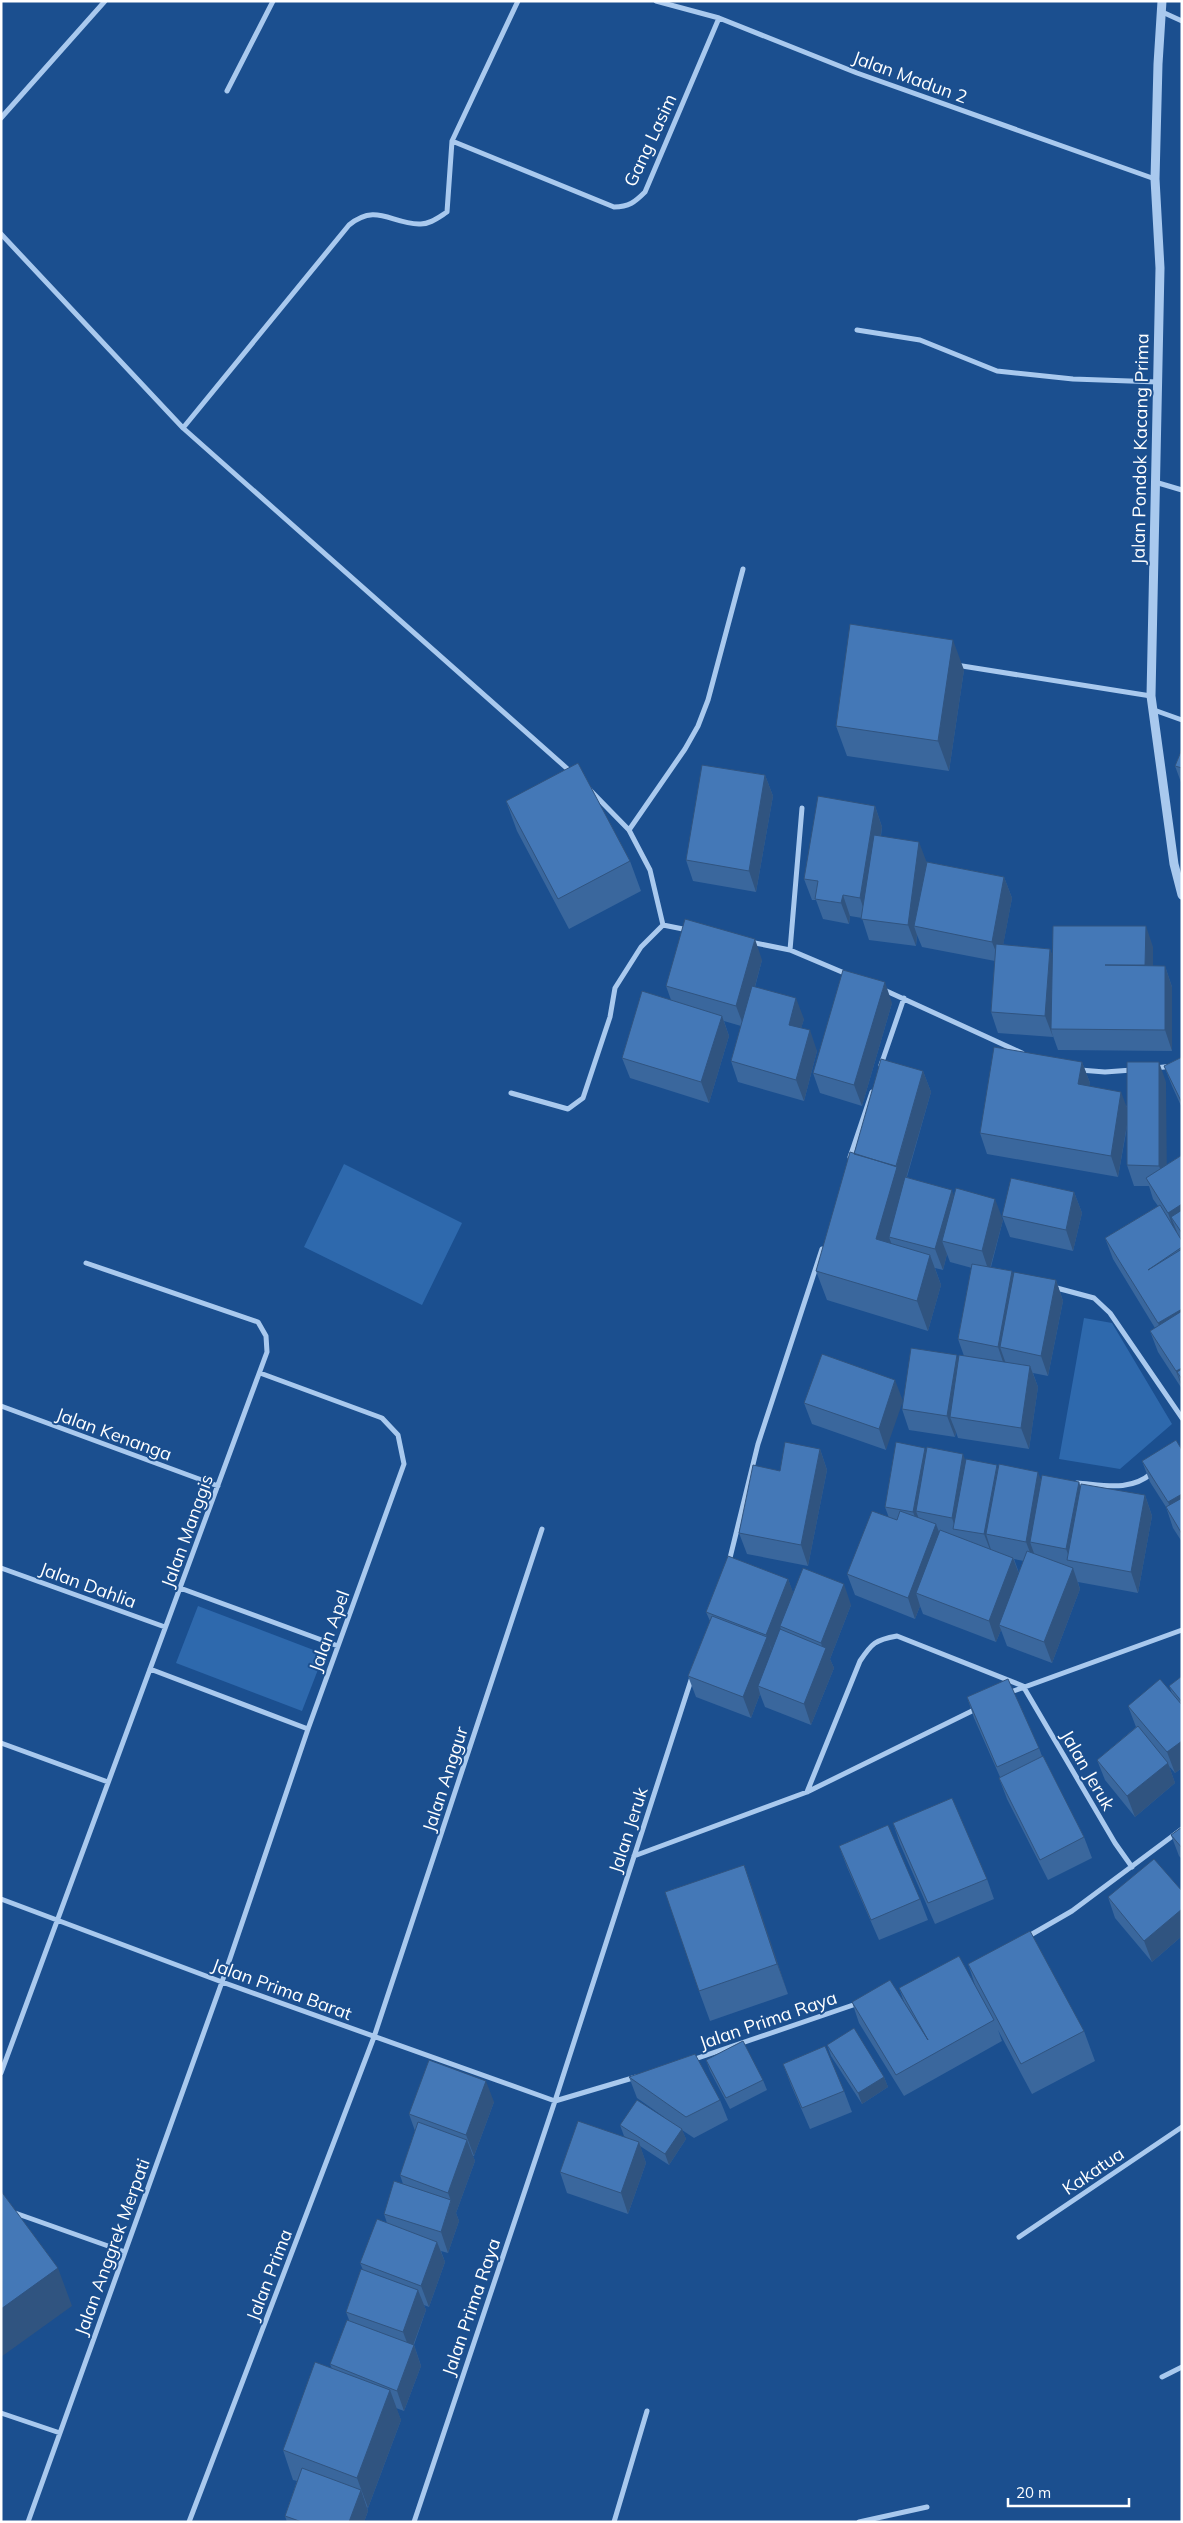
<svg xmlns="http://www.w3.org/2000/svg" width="1183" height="2523" viewBox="0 0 1183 2523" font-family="Mulish,sans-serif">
<rect width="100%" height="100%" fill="#1b4f8f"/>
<path fill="#2e69ad" d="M344 1164 462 1223 422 1305 304 1247Z
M1084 1318 1112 1323 1172 1424 1120 1469 1059 1459Z
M198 1606 324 1654 302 1711 176 1663Z"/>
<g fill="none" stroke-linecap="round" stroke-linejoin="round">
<path stroke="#a9c9ee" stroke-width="5" d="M656 1 719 18 857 73 1155 179
M1160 11 1182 21
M227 91 273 1
M1 118 105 1
M452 141 614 207C629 207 635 202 645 192L719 18
M1 234 183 428 571 772
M857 330 920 340 997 371 1073 379 1158 382
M183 428 349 225C376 203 390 223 419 224 429 225 439 217 447 212L452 141 518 1
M1155 482 1182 490
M956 665 1151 696
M1154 710 1182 720
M588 788 629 830 650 870 663 925 688 930
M629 830 685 749 698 726 708 700 743 569
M750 942 790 950 849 975
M790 950 802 808
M882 989 1022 1053
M881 1065 904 998
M1155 1068 1182 1065
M1080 1070 1105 1072 1132 1070
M511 1093 568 1109 583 1098 610 1017 615 988 641 947 663 925
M850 1157 872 1092
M1053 1287 1094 1298 1110 1313 1182 1418
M1 1406 218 1486
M1077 1483C1104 1485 1130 1492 1152 1473
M729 1562 758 1444 822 1249
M1 1568 165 1627
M180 1588 338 1646
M150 1669 308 1729
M1008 1693 1182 1630
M1 1743 108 1782
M807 1792 860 1661C872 1643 875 1640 897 1636L1023 1686 1115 1843 1132 1867
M634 1856 807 1792 976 1709
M1 1899 222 1982 555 2101
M1027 1937 1072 1911 1182 1829
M692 2060 859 2003
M1 2073 267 1352 266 1336 258 1322 86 1263
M555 2101 636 2077
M1 2208 125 2252
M1019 2237 1182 2127
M1162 2377 1182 2367
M1 2413 60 2433
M28 2522 222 1982 308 1729 404 1464 398 1435 382 1418 260 1373
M189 2522 374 2037 542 1529
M414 2522 555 2101 692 1677
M614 2522 647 2411
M859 2522 927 2507"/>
<path stroke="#a9c9ee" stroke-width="9" d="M1162 1 1158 64 1155 179 1160 268 1151 696 1174 864 1182 895"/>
</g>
<path fill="#3a679d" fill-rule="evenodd" d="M964 670 949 771 847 756 836 726Z
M1182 749V785L1175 766Z
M765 775 773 796 756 892 693 881 686 860Z
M506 801 630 861 641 891 569 929 517 831Z
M875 806 882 827 881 836 927 862 1004 877 1012 898 1003 945 1050 949 1052 955 1153 947V966H1165L1172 987V1051L1058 1050 1053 1036V1037L998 1033 991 1012 995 961 922 947 917 935 916 946 869 940 862 918 850 916 849 924 823 919 816 900H812L804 879Z
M762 960 755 987 804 1019 801 1028 817 1051 804 1101 738 1082 731 1061 741 1026 724 1021 729 1036 709 1103 630 1078 622 1058 671 1000 666 986Z
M892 1003 862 1106 820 1093 813 1073Z
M1182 1057V1108L1172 1086 1164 1066Z
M1082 1062 1090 1083 1089 1086 1127 1106 1166 1082V1165L1182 1155V1389L1158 1352 1150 1331 1155 1328 1113 1259 1105 1238 1158 1206 1153 1199 1149 1186H1134L1127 1165V1127L1118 1177 987 1154 980 1133Z
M923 1071 931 1092 907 1177 954 1196 1003 1220 991 1267 1012 1271 1013 1275 1056 1280 1063 1301 1048 1376 1033 1373 1038 1387 1029 1449 958 1438 956 1432 955 1437 909 1430 902 1409 959 1360 964 1356 958 1339 972 1268 950 1262 947 1254 943 1270 935 1268 941 1285 928 1331 827 1300 816 1271 854 1154Z
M1074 1192 1082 1213 1073 1251 1010 1237 1002 1216Z
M895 1380 886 1450 812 1424 804 1403Z
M925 1448 926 1453 998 1468 1041 1479 1079 1482 1080 1487 1145 1495 1152 1516 1138 1593 1078 1582 1080 1589 1052 1663 1007 1646 1001 1630 996 1642 923 1614 920 1606 915 1619 855 1595 847 1574 889 1518 885 1507ZM1014 1559 1024 1561 1019 1573Z
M820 1449 827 1470 808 1566 747 1554 739 1533 780 1471Z
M1182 1450V1542L1173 1528 1166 1507 1150 1482 1142 1461Z
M788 1579 793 1593 851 1605 830 1659 834 1668 811 1725 765 1707 760 1694 751 1718 696 1697 688 1676 710 1621 706 1612Z
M1182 1676V1768L1175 1773 1169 1766 1175 1783 1135 1817 1105 1780 1097 1760 1136 1727 1128 1706 1172 1693 1169 1686Z
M967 1697 1039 1748 1042 1756 1084 1837 1092 1858 1048 1880 1007 1799 999 1778 1000 1777 974 1718Z
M893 1823 987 1879 994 1899 935 1924 900 1844Z
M1182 1827V1859L1179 1856 1171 1835Z
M839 1846 920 1899 928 1920 879 1940 847 1867Z
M744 1865 788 1994 710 2021 699 1991Z
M1182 1891V1936L1152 1962 1115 1918 1108 1897Z
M968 1964 1084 2031 1095 2061 1032 2094 998 2030 1002 2041 904 2096 859 2023 852 2002H904L899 1988 975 1985Z
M827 2045 884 2077 888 2087 862 2104 831 2056Z
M706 2060 763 2080 767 2090 730 2109 710 2071Z
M783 2064 844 2091 852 2112 810 2129 791 2085Z
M629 2077 720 2100 728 2120 694 2138 682 2130 686 2139 669 2165 640 2146 646 2163 628 2214 567 2193 560 2172 627 2138 624 2136 620 2125 664 2117 637 2098Z
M494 2102 474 2156H473L475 2161 456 2213 459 2221 448 2253 441 2251 445 2262 429 2307 424 2305 426 2310 414 2345 421 2366 404 2411 396 2408 401 2420 368 2508 367 2507 368 2511 364 2522H287L285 2516 297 2481 293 2480 283 2450 332 2369 330 2364 349 2320 346 2312 363 2270 360 2263 387 2223 384 2214 403 2184 400 2175 415 2131 409 2114Z"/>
<path fill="#305480" d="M953 640 964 670 949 771 938 741Z
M765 775 773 796 756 892 749 871Z
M875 806 882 827 867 919 860 898Z
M919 842 927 863 914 926 917 935 916 946 908 925Z
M1004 877 1012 898 1000 962 992 942Z
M843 895 850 916 849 924 841 903Z
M1146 926 1153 947V985L1145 965Z
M755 939 762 960 744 1027 736 1006Z
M1050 949 1058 969 1051 1029 1053 1037 1045 1016Z
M1165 966 1172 987V1051L1165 1030Z
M885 982 892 1003 862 1106 854 1085Z
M796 998 804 1019 796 1046 789 1025Z
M722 1016 729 1036 709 1103 701 1082Z
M810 1030 817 1051 804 1101 796 1080Z
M1082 1062 1090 1083 1086 1105 1078 1084Z
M1159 1062 1166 1082 1167 1186 1159 1166Z
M923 1071 931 1092 889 1237 893 1248 876 1239Z
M1121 1092 1129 1113 1118 1177 1111 1156Z
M952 1190 959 1210 942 1241 947 1254 943 1270 935 1249Z
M1074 1192 1082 1213 1073 1251 1066 1230Z
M995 1199 1003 1220 989 1272 982 1251Z
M1182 1204V1229L1171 1217 1177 1232 1175 1233 1168 1213Z
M930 1255 941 1285 928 1331 917 1301Z
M1012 1271 1020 1292 1000 1347 1006 1364 1005 1368 998 1347Z
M1056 1280 1063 1301 1048 1376 1041 1356Z
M1182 1309V1334L1166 1344 1158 1323Z
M957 1355 964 1376 950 1417 956 1432 955 1437 947 1416Z
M1030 1366 1038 1387 1029 1449 1021 1428Z
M1182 1368V1379L1177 1372 1182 1385V1387L1176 1371Z
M895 1380 903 1401 886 1450 879 1429Z
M925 1448 932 1468 916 1511 922 1527 921 1532 913 1512Z
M820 1449 827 1470 808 1566 801 1545Z
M963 1454 971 1475 956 1530 952 1518Z
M997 1465 1004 1486 986 1534 992 1553V1555L984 1534Z
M1038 1472 1046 1493 1030 1542 1035 1556 1034 1563 1026 1542Z
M1079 1482 1086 1503 1071 1561 1066 1549Z
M1182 1494V1520L1176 1523 1168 1502Z
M1145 1495 1152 1516 1138 1593 1131 1572Z
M936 1524 944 1545 916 1593 920 1606 915 1619 908 1598Z
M1013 1558 1021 1579 999 1625 1001 1630 996 1642 989 1621Z
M1073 1568 1080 1589 1052 1663 1044 1642Z
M788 1579 796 1600 780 1626 782 1634 774 1656 766 1635Z
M844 1584 851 1605 830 1659 834 1668 811 1725 804 1704 824 1653 821 1643Z
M767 1637 774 1658 758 1686 760 1694 751 1718 743 1697Z
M1182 1741V1768L1175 1773 1167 1752Z
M1168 1763 1175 1783 1135 1817 1127 1796Z
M744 1865 755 1895 788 1994 777 1964Z
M1182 1909V1936L1152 1962 1144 1941Z
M884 2077 888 2087 862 2104 858 2093Z
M486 2081 494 2102 474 2156 466 2135Z
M682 2129 686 2139 669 2165 665 2154Z
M467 2140 475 2161 456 2213 459 2221 448 2253 441 2232 451 2201 448 2193Z
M639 2142 646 2163 628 2214 621 2193Z
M437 2242 445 2262 429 2307 421 2286Z
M58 2268 72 2306 1 2357V2309Z
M418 2290 426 2310 411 2351 414 2345 421 2366 404 2411 397 2391 411 2353 403 2332Z
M390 2390 401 2420 368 2508 357 2478Z
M361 2490 368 2511 364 2522H349Z"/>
<path fill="#4478b7" stroke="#305480" d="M850 624 953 640 938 741 836 726Z
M1182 749V768L1175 766Z
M578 763 630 861 558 899 506 801Z
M702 765 765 775 749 871 686 860Z
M818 796 875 806 860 898 843 895 841 903 815 899 818 881 804 879Z
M874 835 919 842 908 925 861 919Z
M927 862 1004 877 992 942 914 926Z
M685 919 755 939 736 1006 666 986Z
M1053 926H1146L1145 965H1105L1165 966V1030L1051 1029Z
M996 944 1050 949 1045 1016 991 1012Z
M843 970 885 982 854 1085 813 1073Z
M752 986 796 998 789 1025 810 1030 796 1080 731 1061Z
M642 991 722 1016 701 1082 622 1058Z
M994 1047 1082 1062 1078 1084 1121 1092 1111 1156 980 1133Z
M1182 1057V1103L1164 1066Z
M881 1059 923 1071 896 1166 854 1154Z
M1127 1062H1159V1166L1127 1165Z
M850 1152 897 1167 876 1239 930 1255 917 1301 816 1271Z
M1182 1155V1204L1168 1213 1146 1178Z
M905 1177 952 1190 935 1249 889 1237Z
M1011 1178 1074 1192 1066 1230 1002 1216Z
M956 1188 995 1199 982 1251 942 1241Z
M1160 1205 1182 1241V1247L1148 1270 1182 1249V1309L1158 1323 1105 1238Z
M1182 1210V1233L1171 1217Z
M972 1264 1012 1271 998 1347 958 1339Z
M1014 1272 1056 1280 1041 1356 1000 1347Z
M1182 1311V1368L1176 1371 1150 1331Z
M911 1348 957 1355 947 1416 902 1409Z
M822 1354 895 1380 879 1429 804 1403Z
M959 1355 1030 1366 1021 1428 950 1417Z
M1182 1369V1379L1177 1372Z
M1176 1440 1182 1450V1494L1168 1502 1142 1461Z
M785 1442 820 1449 801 1545 739 1533 753 1465 780 1471Z
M896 1442 925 1448 913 1512 885 1507Z
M927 1447 963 1454 952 1518 916 1511Z
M966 1459 997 1465 984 1534 953 1529Z
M999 1464 1038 1472 1026 1542 986 1534Z
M1042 1475 1079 1482 1066 1549 1030 1542Z
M1081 1484 1145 1495 1131 1572 1067 1560Z
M1182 1498V1534L1166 1507Z
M872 1511 897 1520 900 1511 936 1524 908 1598 847 1574Z
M940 1530 1013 1558 989 1621 916 1593Z
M1027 1551 1073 1568 1044 1642 999 1625Z
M728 1556 788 1579 766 1635 706 1612Z
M803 1568 844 1584 821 1643 780 1626Z
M712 1616 767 1637 743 1697 688 1676Z
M780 1629 826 1648 804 1704 758 1686Z
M1182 1676V1702L1169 1686Z
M1008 1679 1039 1748 997 1767 967 1697Z
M1160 1679 1182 1705V1741L1167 1752 1128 1706Z
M1138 1726 1168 1763 1127 1796 1097 1760Z
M1043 1756 1084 1837 1040 1860 999 1778Z
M952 1798 987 1879 928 1903 893 1823Z
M888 1825 920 1899 871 1920 839 1846Z
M1182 1827V1848L1171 1835Z
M1154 1859 1182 1891V1909L1144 1941 1108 1897Z
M744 1865 777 1964 699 1991 665 1892Z
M1030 1931 1084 2031 1021 2064 968 1964Z
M959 1956 994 2020 896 2075 852 2002 890 1980 928 2040 899 1988Z
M854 2028 884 2077 858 2093 827 2045Z
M743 2041 763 2080 726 2098 706 2060Z
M825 2046 844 2091 802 2108 783 2064Z
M695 2054 720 2100 686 2117 629 2077Z
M429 2060 486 2081 466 2135 409 2114Z
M637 2100 682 2129 665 2154 620 2125Z
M578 2121 639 2142 621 2193 560 2172Z
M418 2122 467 2140 448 2193 400 2175Z
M394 2181 451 2200 441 2232 384 2214Z
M1 2191 58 2268 1 2309Z
M377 2219 437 2242 421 2286 360 2263Z
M361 2269 418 2290 403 2332 346 2312Z
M347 2320 414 2345 397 2391 330 2364Z
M315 2362 390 2390 357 2478 283 2450Z
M302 2468 361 2490 349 2522H302L285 2516Z"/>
<g text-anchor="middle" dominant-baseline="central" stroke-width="4" stroke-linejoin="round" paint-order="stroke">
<g font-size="18" fill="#fff" stroke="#1b4f8f">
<text transform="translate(910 77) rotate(20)">Jalan Madun 2</text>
<text transform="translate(650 140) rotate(-65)">Gang Lasim</text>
<text transform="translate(1140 449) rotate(-89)">Jalan Pondok Kacang Prima</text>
<text transform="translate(114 1434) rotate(20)">Jalan Kenanga</text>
<text transform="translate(187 1531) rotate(-70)">Jalan Manggis</text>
<text transform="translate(88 1585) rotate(20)">Jalan Dahlia</text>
<text transform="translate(329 1631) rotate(-70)">Jalan Apel</text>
<text transform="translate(1088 1770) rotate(60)">Jalan Jeruk</text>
<text transform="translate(445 1779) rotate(-72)">Jalan Anggur</text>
<text transform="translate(628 1830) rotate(-72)">Jalan Jeruk</text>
<text transform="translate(282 1989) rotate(20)">Jalan Prima Barat</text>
<text transform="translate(768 2020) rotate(-19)">Jalan Prima Raya</text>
<text transform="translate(1093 2171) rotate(-34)">Kakatua</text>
<text transform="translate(112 2247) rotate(-70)">Jalan Anggrek Merpati</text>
<text transform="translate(269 2275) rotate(-69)">Jalan Prima</text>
<text transform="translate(471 2307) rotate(-71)">Jalan Prima Raya</text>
</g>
</g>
<rect width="1183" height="2523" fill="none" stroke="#ffffff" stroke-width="5"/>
<path d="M1008 2498v8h121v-8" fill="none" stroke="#ffffff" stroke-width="2.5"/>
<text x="1016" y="2498" font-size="15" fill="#ffffff" stroke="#1b4f8f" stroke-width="4" paint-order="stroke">20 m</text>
</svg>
